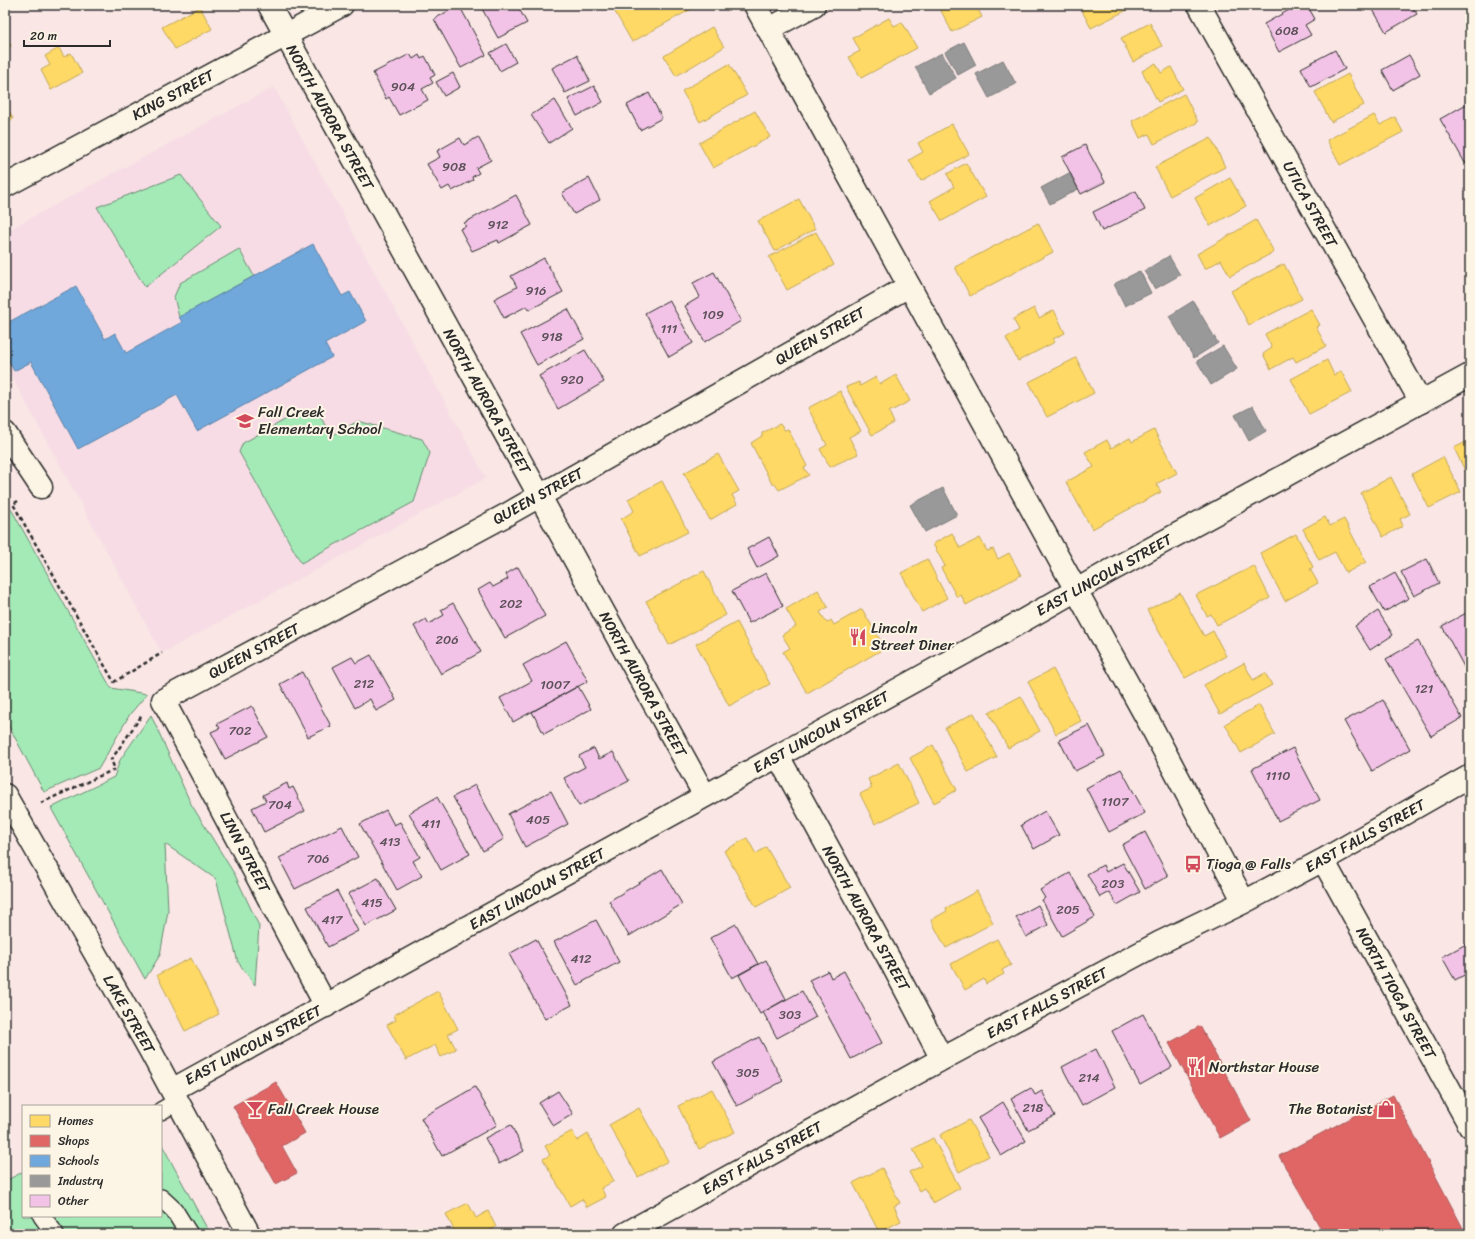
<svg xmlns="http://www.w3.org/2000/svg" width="1475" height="1239" viewBox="0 0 1475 1239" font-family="Sriracha,sans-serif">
<rect width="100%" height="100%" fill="#f9e6e5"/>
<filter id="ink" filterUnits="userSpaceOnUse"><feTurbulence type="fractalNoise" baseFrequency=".025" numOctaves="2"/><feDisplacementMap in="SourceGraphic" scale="8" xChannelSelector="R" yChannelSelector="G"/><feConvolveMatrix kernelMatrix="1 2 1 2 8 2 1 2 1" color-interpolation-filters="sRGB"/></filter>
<g filter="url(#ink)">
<path fill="#f7dce5" d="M274 87 486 478 162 653 5 364V232Z"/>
<path fill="#a4eab7" stroke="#688a71" d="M181 175 221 226 145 287 97 207Z
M239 249 254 276 179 317 174 297 180 283Z
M301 411 320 416 331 436 358 421 422 439 430 453 414 502 301 563 239 452 243 443Z
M5 498 111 688 147 694 130 714 99 768 44 792 5 719Z
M151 715 191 804 235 875 259 926 255 985 238 962 216 879 165 844 168 911 160 955 145 979 51 808 114 777 120 760Z
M161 1143 210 1234H5V1181L23 1172V1216H161Z"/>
<path fill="#ffd966" stroke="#bfa554" d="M627 5H691L693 8 632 42 615 12Z
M938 5H976L982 17 952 32Z
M1079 5H1135V6L1091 28Z
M200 7 212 29 175 49 162 27Z
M889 18 894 26 902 22 917 48 861 78 849 57 860 51 853 38Z
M1150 23 1162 46 1133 62 1121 38Z
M712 27 724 47 676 76 664 56Z
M5 34 11 46 5 50Z
M59 48 64 57 71 53 82 73 51 90 41 70 50 65 45 56Z
M1156 63 1161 73 1171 67 1183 89 1158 102 1142 71Z
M729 64 747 95 700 122 682 91Z
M1348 74 1364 105 1331 122 1315 92Z
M1184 94 1198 122 1154 144 1149 134 1140 138 1132 121Z
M5 102 13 119 5 123Z
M755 111 770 137 713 168 699 143Z
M1374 115 1380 125 1395 117 1403 132 1340 165 1327 140Z
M952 124 969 154 921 181 909 160 923 152 918 143Z
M1211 138 1225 167 1170 196 1155 167Z
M966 163 986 197 942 221 930 201 954 187 947 174Z
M1230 178 1246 206 1210 226 1195 198Z
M799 199 815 229 775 251 758 221Z
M1256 220 1274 252 1230 276 1221 260 1205 269 1197 254Z
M1038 223 1053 252 970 296 955 267Z
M816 232 834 265 787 290 769 257Z
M1284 264 1302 299 1249 325 1231 291Z
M1034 308 1039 318 1054 310 1065 333 1053 339 1055 342 1018 361 1006 338 1019 330 1013 319Z
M1311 309 1320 325 1316 327 1326 346 1296 362 1293 357 1271 369 1263 354 1272 348 1265 334Z
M1076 358 1094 393 1047 417 1029 382Z
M1327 360 1334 375 1341 371 1352 392 1309 414 1291 379Z
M896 375 910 401 889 412 894 423 872 435 846 387 859 382 860 386 876 377 880 384Z
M840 391 861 431 849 437 858 454 830 467 820 449 827 445 808 408Z
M780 424 784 430 788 429 807 466 804 468 809 475 779 490 775 484H772L751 443 762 436V433Z
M1154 430 1177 473 1156 484 1161 492 1092 529 1066 482 1094 467 1085 452 1107 440 1111 448 1130 438 1132 442Z
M1470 440V481L1454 448Z
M718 454 739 491 732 495 737 504 710 520 684 473Z
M1443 457 1461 492 1429 508 1412 474Z
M1391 477 1410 514 1400 519 1403 526 1383 537 1361 493Z
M662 481 688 532 640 556 621 519 634 511 628 499Z
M1325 517 1330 526 1344 519 1366 562 1346 573 1335 552 1319 560 1303 529Z
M952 533 960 548 980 538 987 551 993 549 998 559 1009 553 1021 575 966 605 961 595 957 597 941 568 945 566 933 544Z
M1296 534 1313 567 1310 569 1318 583 1285 601 1260 553Z
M927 559 947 598 922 612 901 573Z
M1254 566 1270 598 1217 625 1211 614 1207 616 1196 595Z
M704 571 726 615 669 645 646 601Z
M818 590 828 607 820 612 827 623 831 620 834 625 862 609 885 648 807 693 783 652 790 648 782 635 796 626 786 609Z
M1180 593 1204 636 1213 631 1226 656 1185 678 1147 610Z
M737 622 770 684 729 706 696 644Z
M1244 663 1253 680 1265 673 1272 685 1220 714 1204 685Z
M1053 669 1081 721 1056 734 1028 682Z
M1021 696 1040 731 1008 748 989 713Z
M1259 705 1275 734 1241 753 1225 724Z
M974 713 997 757 968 772 945 728Z
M933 745 957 790 934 803 910 758Z
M899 763 919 803 875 824 860 794 872 788 868 779Z
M747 838 756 854 766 847 790 888 756 907 724 851Z
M977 891 993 923 946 948 931 920 947 911 946 908Z
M997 939 1011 965 1002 970 1004 974 986 984 984 979 965 990 951 964Z
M191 958 219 1014 185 1031 157 975Z
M438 991 458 1029 448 1034 456 1049 441 1057 435 1045 406 1060 387 1025 396 1020 394 1015Z
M712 1089 735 1132 699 1149 678 1106Z
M639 1108 668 1161 638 1177 609 1125Z
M969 1120 989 1156 959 1172 940 1135Z
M572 1131 577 1141 588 1134 614 1181 601 1188 606 1197 587 1207 582 1199 570 1206 543 1159 550 1155 545 1146Z
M933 1138 960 1188 933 1203 924 1188 919 1191 909 1172 922 1166 913 1149Z
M882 1168 900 1203 894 1206 901 1221 879 1232 853 1183Z
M468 1203 476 1218 488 1211 496 1227 489 1231 490 1234H456L446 1214Z"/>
<path fill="#e06666" stroke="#aa5454" d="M1200 1026 1251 1121 1220 1138 1169 1043Z
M276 1082 305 1133 282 1146 297 1173 276 1184 233 1106Z
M1393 1095 1464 1230 1422 1234H1324L1279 1156Z"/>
<path fill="#6fa8dc" stroke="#5b82a7" d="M313 244 342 296 350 292 366 321 325 344 332 357 197 431 177 395 78 449 31 362 14 371 5 354V324L76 286 105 339 115 333 126 353 182 322 179 317Z"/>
<path fill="#999" stroke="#787878" d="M964 42 976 65 958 75 945 52Z
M942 53 956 78 929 93 915 67Z
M1003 60 1016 84 989 98 976 74Z
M1069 173 1078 189 1050 204 1041 188Z
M1169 256 1180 275 1155 289 1144 271Z
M1140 271 1151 293 1125 306 1114 284Z
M1193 301 1218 343 1194 358 1169 316Z
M1223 346 1237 369 1211 385 1197 361Z
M1253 406 1266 431 1249 441 1235 415Z
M943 488 957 515 925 532 910 505Z"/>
<path fill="#f2c3e6" stroke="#2b2b2b" d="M459 5 486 55 461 68 434 19Z
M480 5H517L527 23 498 38Z
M1298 5H1307L1315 19 1305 25 1311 35 1279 52 1264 24Z
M1377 5H1411L1417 14 1386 32 1372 8Z
M506 44 516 62 500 71 490 53Z
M1335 50 1345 69 1311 87 1301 68Z
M410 54 413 59 419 55 421 59 425 56 435 75 430 78 433 83 422 89 428 100 399 115 389 97 386 99 373 73Z
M577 55 590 81 565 93 552 68Z
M1409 55 1420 74 1393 90 1382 70Z
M453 73 460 87 444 96 436 82Z
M594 86 603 102 577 116 568 99Z
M649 93 662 118 640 130 627 105Z
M555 100 572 128 549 143 531 115Z
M1470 102V160L1465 163 1440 119Z
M478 137 491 160 476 168 479 173 472 177 473 180 452 191 449 186 442 190 427 164 440 157 437 151 460 138 464 145Z
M1085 145 1105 182 1081 194 1062 157Z
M589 178 600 200 574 214 562 193Z
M1136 191 1145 210 1102 231 1093 212Z
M516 195 532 225 499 243 498 240 472 251 460 229 466 226 464 223Z
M544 258 563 292 529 310 527 306 504 318 494 299 517 287 511 276Z
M714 272 741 321 705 342 685 306 700 297 693 283Z
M669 300 693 343 669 357 645 313Z
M568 309 584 339 537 365 520 334Z
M585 350 604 382 558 409 539 376Z
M769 537 779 556 757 568 747 549Z
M1427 559 1439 583 1414 596 1401 572Z
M518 567 545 616 505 638 478 590 490 583 493 587 508 579 506 574Z
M766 573 783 606 749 623 732 591Z
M1395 573 1409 598 1384 612 1370 587Z
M453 603 481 652 441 674 414 626 426 619 429 624 444 615 441 610Z
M1378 611 1393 635 1370 650 1355 626Z
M1470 611V678L1442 626Z
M566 641 588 681 513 722 500 698 532 681 523 665Z
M1418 641 1462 718 1431 736 1386 659Z
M371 655 396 700 376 711 370 699 355 708 333 667 352 657 356 663Z
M302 672 331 726 308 737 280 684Z
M578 686 591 709 544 734 532 712Z
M1383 700 1410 749 1372 771 1344 721Z
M252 706 268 737 225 759 211 732 220 728 217 724Z
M1089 725 1105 756 1075 771 1059 740Z
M594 748 599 759 613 752 629 781 579 806 564 778 585 767 579 756Z
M1293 748 1320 800 1278 821 1252 769Z
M1121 769 1145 813 1109 832 1086 788Z
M287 783 289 789 293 787 305 811 264 832 252 808 266 801 263 795Z
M475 785 504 839 483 851 453 797Z
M551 791 568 824 525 847 508 814Z
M437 797 470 854 441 870 409 813Z
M386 810 394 825 400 822 420 857 413 861 422 876 397 890 360 824Z
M1045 811 1059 835 1034 849 1021 825Z
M342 826 358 857 295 889 279 858Z
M1145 832 1168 876 1145 889 1122 845Z
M1123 863 1140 892 1117 905 1109 892 1100 897 1087 874 1103 865 1106 872Z
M662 869 682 904 629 936 609 901Z
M1070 873 1095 917 1062 936 1042 900 1045 898 1040 890Z
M378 878 396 910 366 926 348 894Z
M337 891 358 931 328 947 307 907Z
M1038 905 1048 925 1026 937 1016 917Z
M596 920 619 962 577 985 554 942Z
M736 924 758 964 732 978 710 938Z
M536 939 572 1005 545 1019 509 954Z
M1470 942V972L1455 980 1442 957Z
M766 960 786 999 760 1014 739 975Z
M828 971 831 978 844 971 882 1043 851 1059 809 980Z
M802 991 816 1017 777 1038 763 1012Z
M1143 1014 1172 1067 1140 1085 1112 1031Z
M759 1037 783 1081 737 1106 713 1062Z
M1096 1049 1115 1087 1082 1105 1062 1067Z
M475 1087 497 1125 442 1156 421 1118Z
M1031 1088 1035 1095 1042 1091 1055 1116 1028 1130 1011 1099Z
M558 1091 573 1114 553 1126 539 1103Z
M1003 1102 1026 1141 1001 1156 978 1118Z
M511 1125 524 1151 499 1164 485 1138Z"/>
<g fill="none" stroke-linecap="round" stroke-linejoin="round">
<g stroke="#2b2b2b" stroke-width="20">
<path id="lane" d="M161 1111 178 1101
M161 1198 174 1210 189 1234
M42 1216 55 1234"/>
</g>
<g stroke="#2b2b2b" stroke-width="25">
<path id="street" d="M1199 5 1421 402
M769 29 814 5
M5 186 342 5
M5 433 41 487
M1076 590 1149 722 1244 902
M778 756 893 966 942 1059
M1323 860 1470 1126
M326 1006 163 700 506 515 909 286
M625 1234 942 1059 1159 943 1244 902 1323 860 1470 776"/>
</g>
<g stroke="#2b2b2b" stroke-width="25">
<path id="secondary" d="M269 5 705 796
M755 5 1076 590
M5 795 150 1050 249 1234
M172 1090 1008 629 1108 572 1470 375"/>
</g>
<path stroke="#2b2b2b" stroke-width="2.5" stroke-dasharray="4 3" stroke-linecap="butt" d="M18 501 13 504 114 682 162 653
M41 803 115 769 111 760 142 715"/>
<use href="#lane" stroke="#fcf5e5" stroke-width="17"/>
<use href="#street" stroke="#fcf5e5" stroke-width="22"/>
<use href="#secondary" stroke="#fcf5e5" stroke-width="22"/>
</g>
</g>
<defs>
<g id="school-bare" transform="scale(1.38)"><path d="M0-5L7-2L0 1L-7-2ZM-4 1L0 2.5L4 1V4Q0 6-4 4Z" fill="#d1495b" stroke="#fcf5e5" stroke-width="2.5" paint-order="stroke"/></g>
<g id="restaurant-bare" transform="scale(1.38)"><path d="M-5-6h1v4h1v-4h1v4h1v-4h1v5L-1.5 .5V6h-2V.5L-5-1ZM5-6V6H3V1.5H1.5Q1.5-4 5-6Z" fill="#d1495b" stroke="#fcf5e5" stroke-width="2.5" paint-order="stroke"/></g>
<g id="bus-bare" transform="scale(1.38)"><path d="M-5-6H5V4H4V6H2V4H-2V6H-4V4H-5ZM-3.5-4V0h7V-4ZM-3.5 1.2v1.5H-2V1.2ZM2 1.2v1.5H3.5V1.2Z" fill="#d1495b" stroke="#fcf5e5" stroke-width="2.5" paint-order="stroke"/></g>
<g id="bar-bare" transform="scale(1.38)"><path d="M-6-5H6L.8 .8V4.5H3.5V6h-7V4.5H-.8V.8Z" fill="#d1495b" stroke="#fcf5e5" stroke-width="2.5" paint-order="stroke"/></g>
<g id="shop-bare" transform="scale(1.38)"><path d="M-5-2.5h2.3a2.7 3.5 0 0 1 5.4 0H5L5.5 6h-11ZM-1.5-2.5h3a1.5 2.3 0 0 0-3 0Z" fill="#d1495b" stroke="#fcf5e5" stroke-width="2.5" paint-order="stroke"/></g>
</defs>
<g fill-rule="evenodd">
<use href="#school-bare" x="245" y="421"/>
<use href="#restaurant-bare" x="858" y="637"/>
<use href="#bus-bare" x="1193" y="864"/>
<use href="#restaurant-bare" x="1196" y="1067"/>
<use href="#bar-bare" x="255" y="1109"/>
<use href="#shop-bare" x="1386" y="1109"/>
</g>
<g text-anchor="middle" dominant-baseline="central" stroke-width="4" stroke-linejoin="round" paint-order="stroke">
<g font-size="13" fill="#5d515a">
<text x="1287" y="30">608</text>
<text x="403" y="86">904</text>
<text x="454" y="166">908</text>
<text x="498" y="224">912</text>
<text x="536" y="290">916</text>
<text x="713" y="314">109</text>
<text x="669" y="328">111</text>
<text x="552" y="336">918</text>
<text x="572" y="379">920</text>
<text x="511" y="603">202</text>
<text x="447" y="639">206</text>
<text x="364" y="683">212</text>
<text x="555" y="684">1007</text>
<text x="1424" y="688">121</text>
<text x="240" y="730">702</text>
<text x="1278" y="775">1110</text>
<text x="1115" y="801">1107</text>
<text x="280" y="804">704</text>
<text x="538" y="819">405</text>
<text x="431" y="823">411</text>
<text x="390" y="841">413</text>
<text x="318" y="858">706</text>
<text x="1113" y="883">203</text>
<text x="372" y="902">415</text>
<text x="1068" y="909">205</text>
<text x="332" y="919">417</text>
<text x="581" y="958">412</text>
<text x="790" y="1014">303</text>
<text x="748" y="1072">305</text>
<text x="1089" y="1077">214</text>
<text x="1033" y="1107">218</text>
</g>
<g font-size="15" fill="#2b2b2b" stroke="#fcf5e5">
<text transform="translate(173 95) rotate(-28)">KING STREET</text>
<text transform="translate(330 117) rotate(61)">NORTH AURORA STREET</text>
<text transform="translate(1310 204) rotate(61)">UTICA STREET</text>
<text transform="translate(820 336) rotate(-30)">QUEEN STREET</text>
<text transform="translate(487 401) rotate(61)">NORTH AURORA STREET</text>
<text transform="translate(538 496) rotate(-29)">QUEEN STREET</text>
<text transform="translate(1104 575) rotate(-29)">EAST LINCOLN STREET</text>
<text transform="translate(254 651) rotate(-28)">QUEEN STREET</text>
<text transform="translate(643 684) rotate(61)">NORTH AURORA STREET</text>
<text transform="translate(821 732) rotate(-29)">EAST LINCOLN STREET</text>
<text transform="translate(1365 836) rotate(-29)">EAST FALLS STREET</text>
<text transform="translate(245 852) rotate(62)">LINN STREET</text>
<text transform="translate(537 889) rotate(-29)">EAST LINCOLN STREET</text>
<text transform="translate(866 918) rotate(61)">NORTH AURORA STREET</text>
<text transform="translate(1396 993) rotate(61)">NORTH TIOGA STREET</text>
<text transform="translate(1047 1003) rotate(-28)">EAST FALLS STREET</text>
<text transform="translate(129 1014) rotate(60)">LAKE STREET</text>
<text transform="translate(253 1045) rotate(-28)">EAST LINCOLN STREET</text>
<text transform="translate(762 1158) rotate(-29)">EAST FALLS STREET</text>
</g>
<g font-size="15" fill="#2b2b2b" stroke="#fcf5e5" text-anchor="start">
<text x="258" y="412">Fall Creek<tspan x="258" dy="17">Elementary School</tspan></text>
<text x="871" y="628">Lincoln<tspan x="871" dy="17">Street Diner</tspan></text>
<text x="1206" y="864">Tioga @ Falls</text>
<text x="1209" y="1067">Northstar House</text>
<text x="268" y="1109">Fall Creek House</text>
<text x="1373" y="1109" text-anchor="end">The Botanist</text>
</g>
</g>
<rect width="1475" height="1239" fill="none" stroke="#fcf5e5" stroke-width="20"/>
<rect x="10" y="10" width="1455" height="1219" fill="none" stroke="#2b2b2b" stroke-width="1.5" filter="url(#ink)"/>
<rect x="22" y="1105" width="140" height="112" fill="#fcf5e5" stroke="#a8a49b"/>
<rect x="30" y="1115" width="20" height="12" fill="#ffd966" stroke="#a8a49b"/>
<text x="58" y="1125" font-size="12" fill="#2b2b2b">Homes</text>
<rect x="30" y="1135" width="20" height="12" fill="#e06666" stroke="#a8a49b"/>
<text x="58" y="1145" font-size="12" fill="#2b2b2b">Shops</text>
<rect x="30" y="1155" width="20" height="12" fill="#6fa8dc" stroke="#a8a49b"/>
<text x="58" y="1165" font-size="12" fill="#2b2b2b">Schools</text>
<rect x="30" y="1175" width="20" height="12" fill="#999999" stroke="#a8a49b"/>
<text x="58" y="1185" font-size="12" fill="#2b2b2b">Industry</text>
<rect x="30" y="1195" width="20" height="12" fill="#f2c3e6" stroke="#a8a49b"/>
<text x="58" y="1205" font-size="12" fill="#2b2b2b">Other</text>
<path d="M24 40v6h86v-6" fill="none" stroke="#2b2b2b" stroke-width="2"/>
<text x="30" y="40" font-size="12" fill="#2b2b2b" stroke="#fcf5e5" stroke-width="3" paint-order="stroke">20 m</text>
</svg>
